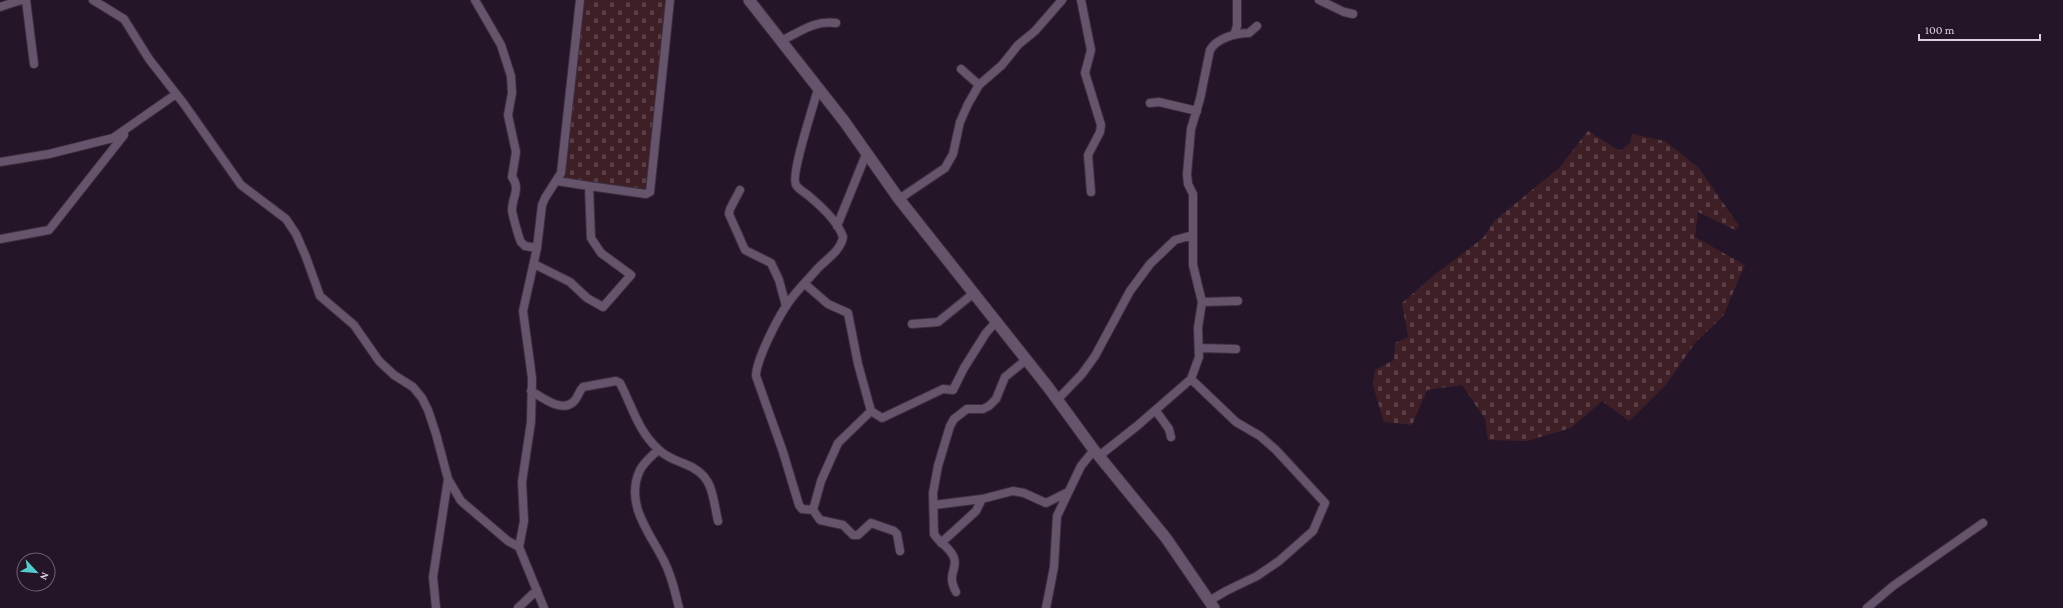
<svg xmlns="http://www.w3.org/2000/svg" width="2063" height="608" viewBox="0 0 2063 608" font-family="'Crimson Pro',serif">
<defs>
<pattern id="cemetery-stones" width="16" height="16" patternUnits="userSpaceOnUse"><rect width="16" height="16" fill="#3e1f26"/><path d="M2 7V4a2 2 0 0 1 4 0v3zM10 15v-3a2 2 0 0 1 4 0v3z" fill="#593e45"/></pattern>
</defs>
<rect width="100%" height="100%" fill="#241529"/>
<path fill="url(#cemetery-stones)" d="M583 0H668L647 197 563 186Z
M1588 131 1620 151 1630 143 1632 134 1665 141 1699 168 1739 226 1735 230 1698 212 1695 237 1745 265 1723 316 1695 343 1665 386 1629 421 1602 401 1571 428 1527 441 1488 440 1485 419 1462 385 1427 390 1412 425 1384 422 1373 386 1375 370 1394 360 1395 343 1408 337 1402 303 1438 272 1483 238 1494 221 1559 168Z"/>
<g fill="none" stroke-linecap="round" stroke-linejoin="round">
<g stroke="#3b303f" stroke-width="10">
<path id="street" d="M26 0 34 64
M93 0 124 19 149 59 184 104 241 185 286 219 296 234 306 257 320 296 354 325 379 361 394 375 413 387 422 398 428 410 436 434 448 479 461 501 508 541 519 547
M475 0 501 45 511 76 512 93 508 115 516 152 512 177C521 189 512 197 512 210 512 213 519 239 521 242L525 246 537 248
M1081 0 1091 50 1085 73 1101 125 1100 132 1088 155 1091 192
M1319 0 1344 12 1353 14
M0 7 21 0
M1234 35 1237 26V0
M781 41C800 32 814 20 836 23
M979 85 1002 65 1018 45 1035 31 1062 0
M1150 103 1159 102 1197 111
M0 162 49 154 113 138 176 94
M557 181 589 186
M740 190 730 209 729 214 745 250 771 263 779 280 786 306
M899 199 945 168 953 154 960 122 968 104 979 85 961 69
M837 226 867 152
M0 239 49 230 124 135
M534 264 570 282 587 298 603 307 631 275 601 253 591 238 589 186 646 194 650 192 670 0
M805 284 828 304 848 313 858 364 871 411 882 418 943 389 953 390 964 368 986 333 996 322
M1202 302 1238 301
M912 324 938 322 974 293
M1200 348 1236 349
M1191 379 1236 422 1260 436 1276 450 1325 503 1313 531 1279 561 1257 576 1226 591 1209 601
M531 391C542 397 560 412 572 403 578 399 578 392 583 387L616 381 620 383C632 406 638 431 658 449 666 457 675 460 685 464 714 475 712 495 718 521
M1057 400 1082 374 1095 356 1130 291 1150 264 1175 240 1193 235
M871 411 838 443 821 481 813 510 820 520 843 525 853 535H858L871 523 894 531 897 534 900 551
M1156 411 1169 429 1171 437
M658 450C652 456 644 462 640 470 624 504 650 533 664 561 672 576 675 592 679 608
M1099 456 1137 426 1191 379 1199 357 1198 328 1202 302 1193 265V194L1188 184 1187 174 1191 129 1200 99 1210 50C1217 38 1236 33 1249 33L1257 26
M934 505 982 499 1013 491 1024 493 1046 503 1066 493
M813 510 802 509 799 505 783 452 756 376C756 360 777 320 786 306 795 292 808 280 818 268 827 259 841 250 843 237 838 222 822 207 810 197 806 193 799 190 796 185 790 176 814 104 818 89
M941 543 976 511 982 499
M956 592C946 573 958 570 954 558 951 548 939 543 934 534L933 493 938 466 950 426 954 419 967 409H983L989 406 996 399 1005 377 1026 360
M436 608 433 577 448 479
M518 608 537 590
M544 608 519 547 524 521 522 482 531 422 532 378 523 311 537 248 542 205 545 198 561 173 580 0
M1046 608 1054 567 1057 516 1081 466 1094 450
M1867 608 1893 586 1983 523"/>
</g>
<g stroke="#3b303f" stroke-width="13">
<path id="secondary" d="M749 0 844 121 899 199 1048 387 1094 450 1166 538 1214 608"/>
</g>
<use href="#street" stroke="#66536c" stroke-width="8"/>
<use href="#secondary" stroke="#66536c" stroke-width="11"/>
</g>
<g transform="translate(36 572) rotate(116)"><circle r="19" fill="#241529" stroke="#6e6072"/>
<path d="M0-3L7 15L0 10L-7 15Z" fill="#52cdce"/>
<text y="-6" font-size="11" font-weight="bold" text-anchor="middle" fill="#dcd1e0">N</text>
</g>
<path d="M1919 34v6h121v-6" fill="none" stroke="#dcd1e0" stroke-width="2"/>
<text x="1925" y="34" font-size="12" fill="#dcd1e0" stroke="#241529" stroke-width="3" paint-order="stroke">100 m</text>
</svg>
